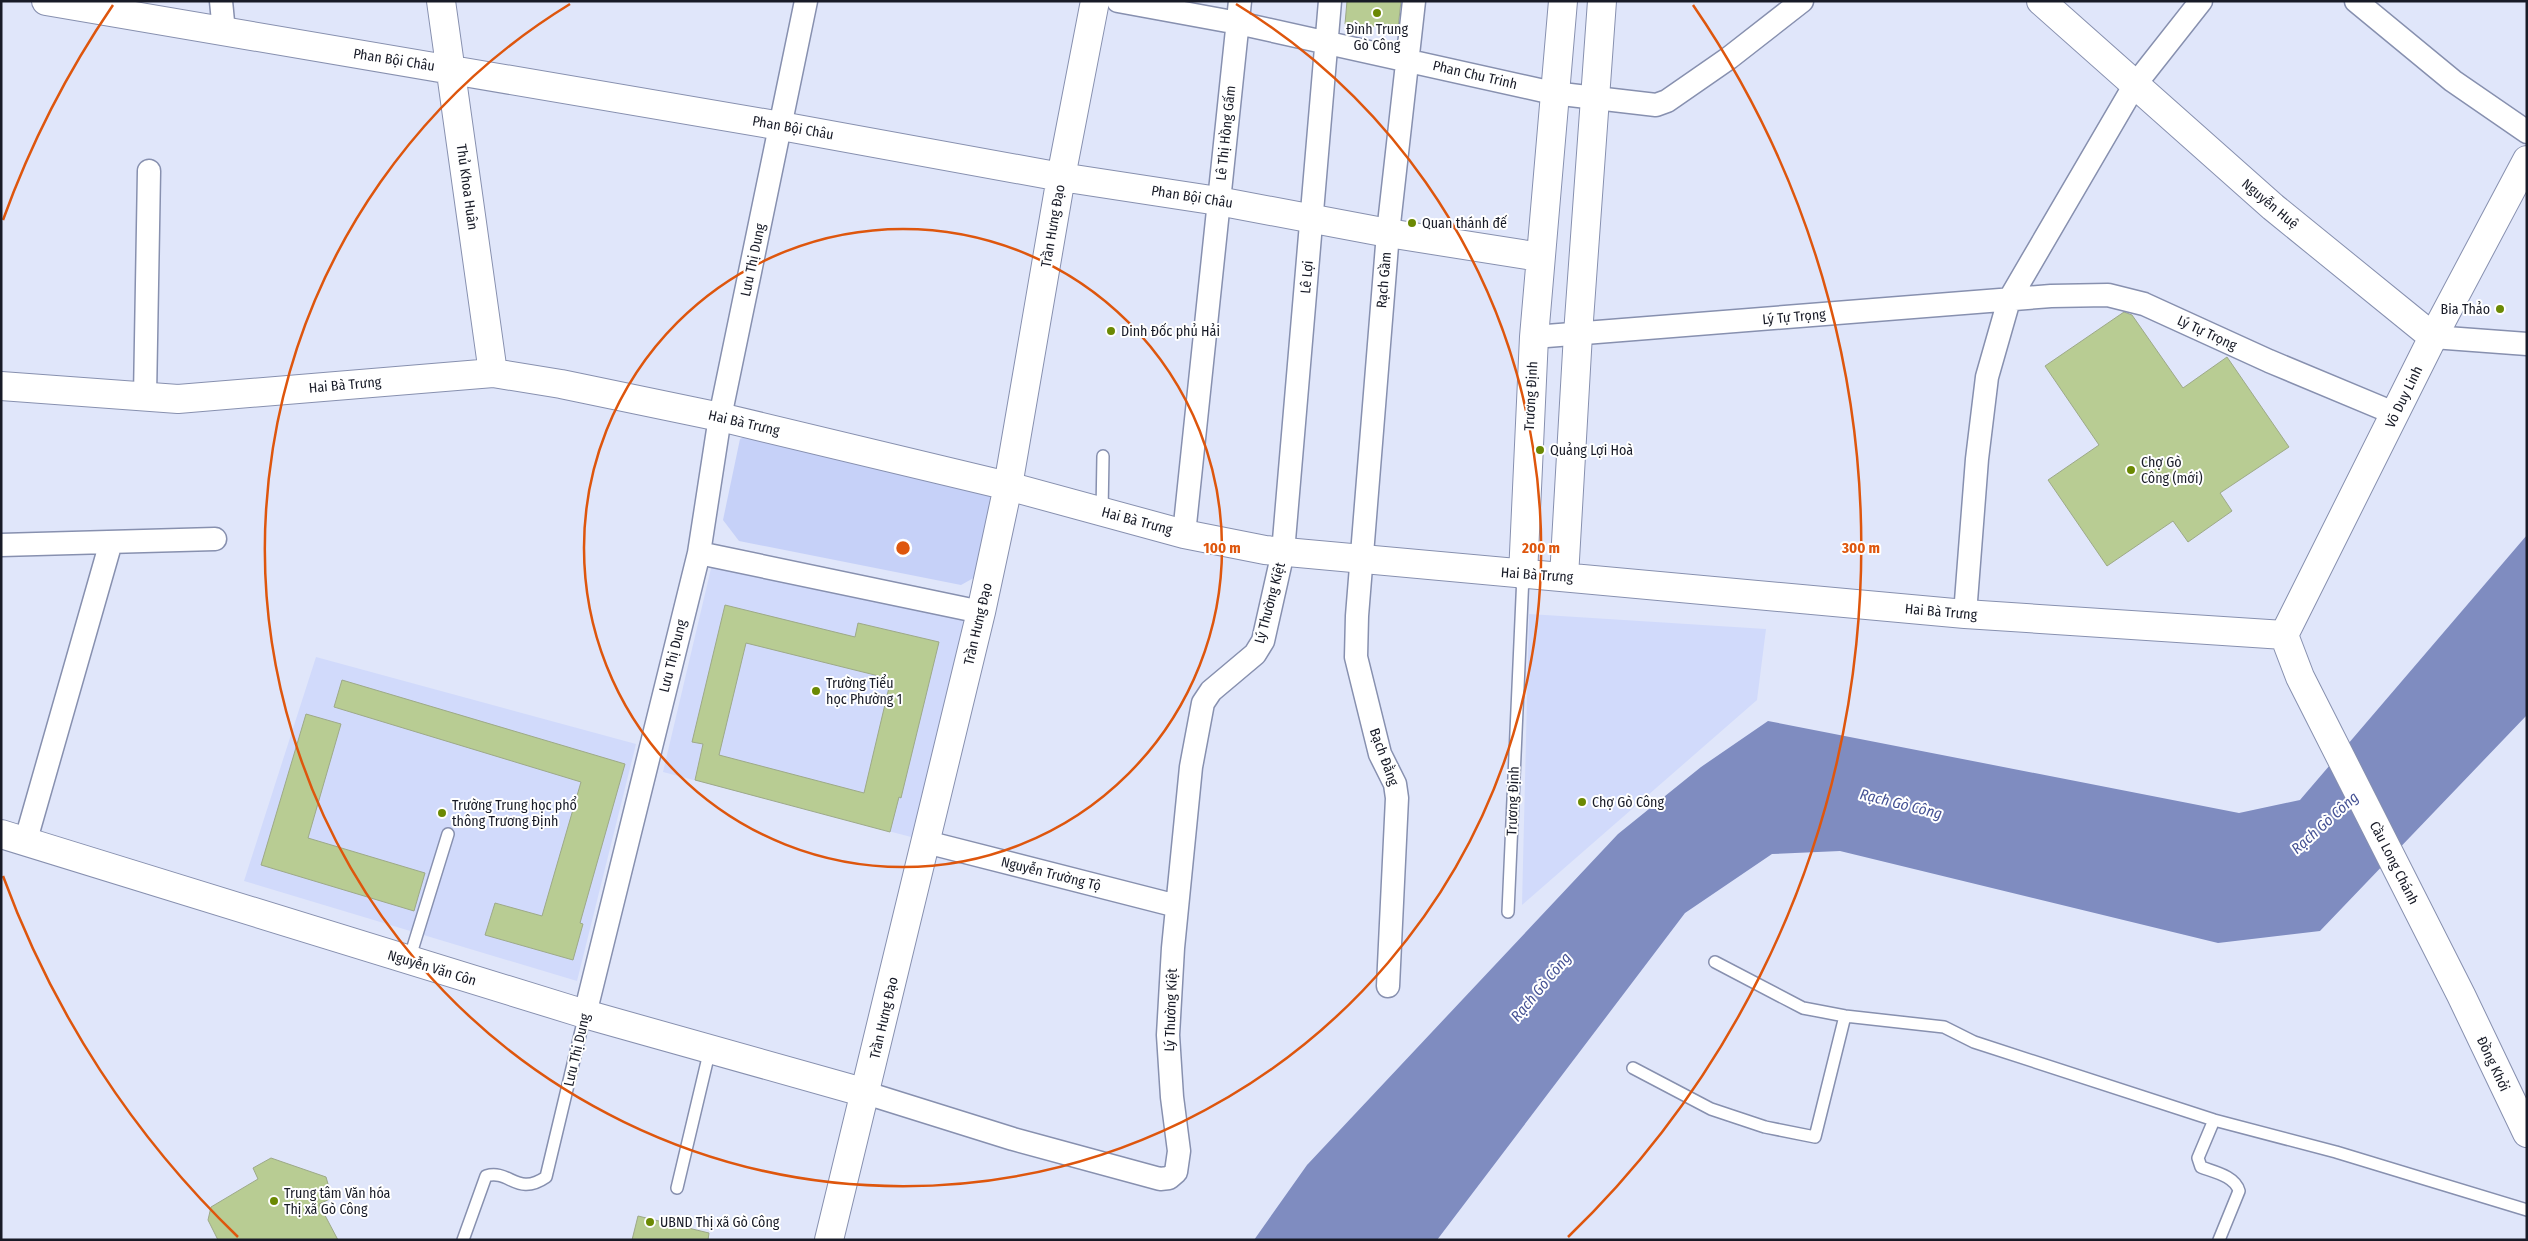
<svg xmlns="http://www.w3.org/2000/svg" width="2528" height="1241" viewBox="0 0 2528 1241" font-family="'Fira Sans Condensed',sans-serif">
<rect width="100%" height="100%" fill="#e0e6fa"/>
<path fill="#d1dafb" d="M713 560 968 609 915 838 663 772Z
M1529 614 1766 629 1757 700 1522 905Z
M316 657 636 744 577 981 244 881Z"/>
<path fill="#c6d1f8" d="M765 427 987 482 997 499 979 575 961 585 739 541 723 520 740 439Z"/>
<path fill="#7f8cc0" d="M2527 535V715L2320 931 2218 943 1840 851 1772 854 1685 913 1437 1240H1254L1307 1165 1618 834 1701 767 1768 721 2239 813 2300 800Z"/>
<path fill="#b8cc93" stroke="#9da988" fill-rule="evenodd" d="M1347 1H1401L1398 28 1345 24Z
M2124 312 2132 315 2183 388 2227 357 2289 447 2220 493 2232 511 2188 542 2173 521 2107 566 2048 480 2099 445 2045 366Z
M725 605 855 637 858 623 939 642 901 798 899 797 890 832 695 780 703 744 692 742ZM746 643 891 679 864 793 719 755Z
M342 680 625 764 580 923 583 924 573 960 485 935 495 903 542 916 581 782 334 707Z
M306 714 341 724 308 838 425 873 414 911 261 865Z
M271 1158 326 1177 332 1198 319 1204 338 1240H218L208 1220 211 1207 258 1179 253 1168Z
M638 1216 709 1233 708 1240H632Z"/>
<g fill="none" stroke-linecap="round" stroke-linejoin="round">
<g stroke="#8790af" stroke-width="14">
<path id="lane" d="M1102 512 1103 456
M1508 912 1523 575
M409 960 448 834
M1715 962 1803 1008 1845 1016 1944 1027 1974 1042 2214 1120 2336 1152 2527 1210
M1633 1068 1711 1109 1765 1127 1815 1137 1845 1016
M2214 1120 2198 1158 2201 1167C2214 1172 2235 1176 2239 1191L2219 1240
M677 1188 710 1049
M463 1240 486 1176C510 1169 517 1197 546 1177L585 1014"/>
</g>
<g stroke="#8790af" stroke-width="25">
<path id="street" d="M221 1 224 32
M1118 1 1238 23 1553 93 1656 105 1667 101 1729 58 1802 1
M2356 1 2453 81 2527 132
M1534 337 2051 296 2108 295 2144 304 2269 361 2396 414
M2433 337 2527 344
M145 397 149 171
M1184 534 1240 1
M1 545 215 539
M699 553 981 612
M1965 614 1977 459 1987 377 2009 300 2134 86 2201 1
M926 842 1177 906
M25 843 111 542
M1388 986 1397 798 1395 784 1380 754 1356 657 1357 616 1388 233 1414 1
M585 1014 699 553 720 417 806 1
M866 1093 1013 1139 1160 1179 1169 1178 1176 1172 1179 1151 1172 1097 1168 1035 1173 948 1191 767 1203 703 1211 691 1255 654 1263 641 1283 552 1330 1"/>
</g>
<g stroke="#8790af" stroke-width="30">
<path id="secondary" d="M46 1 781 126 1061 177 1218 201 1388 233 1540 257
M441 1 493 373
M2041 1 2273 207 2433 337
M1 386 178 399 493 373 561 384 720 417 1008 486 1184 534 1265 550 1965 614 2284 635
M1523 575 1534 337 1563 1
M1564 577 1578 334 1602 1
M2284 635 2300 677 2461 995 2527 1133
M2284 635 2433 337 2527 160
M1 834 585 1014 866 1093
M829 1240 981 612 1008 486 1061 177 1095 1"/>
</g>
<use href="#lane" stroke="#fff" stroke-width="11"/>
<use href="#street" stroke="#fff" stroke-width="22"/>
<use href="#secondary" stroke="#fff" stroke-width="28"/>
</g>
<g fill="none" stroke="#de560d" stroke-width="2.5">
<circle cx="903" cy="548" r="319"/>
<path d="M1236 4A638 638 0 1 1 570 4"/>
<path d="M238 1237A958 958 0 0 1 3 876M3 220A958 958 0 0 1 113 5M1693 5A958 958 0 0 1 1568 1237"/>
</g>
<g fill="#6b8903" stroke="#fff" stroke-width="2">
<circle cx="1377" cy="13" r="5"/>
<circle cx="1412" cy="223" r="5"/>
<circle cx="2500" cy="309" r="5"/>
<circle cx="1111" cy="331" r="5"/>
<circle cx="1540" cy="450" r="5"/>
<circle cx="2131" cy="470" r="5"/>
<circle cx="816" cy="691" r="5"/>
<circle cx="1582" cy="802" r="5"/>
<circle cx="442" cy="813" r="5"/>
<circle cx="274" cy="1201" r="5"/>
<circle cx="650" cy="1222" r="5"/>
</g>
<g text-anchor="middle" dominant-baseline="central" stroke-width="4" stroke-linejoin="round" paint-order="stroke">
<g font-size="14" fill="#181b27" stroke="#fff" text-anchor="start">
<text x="1377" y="29" text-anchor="middle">Đình Trung<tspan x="1377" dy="16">Gò Công</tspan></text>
<text x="1422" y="223">Quan thánh đế</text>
<text x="2490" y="309" text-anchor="end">Bia Thảo</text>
<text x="1121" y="331">Dinh Đốc phủ Hải</text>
<text x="1550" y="450">Quảng Lợi Hoà</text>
<text x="2141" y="462">Chợ Gò<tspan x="2141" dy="16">Công (mới)</tspan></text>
<text x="826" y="683">Trường Tiểu<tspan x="826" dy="16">học Phường 1</tspan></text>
<text x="1592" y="802">Chợ Gò Công</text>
<text x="452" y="805">Trường Trung học phổ<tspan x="452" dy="16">thông Trương Định</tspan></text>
<text x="284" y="1193">Trung tâm Văn hóa<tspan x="284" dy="16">Thị xã Gò Công</tspan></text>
<text x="660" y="1222">UBND Thị xã Gò Công</text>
</g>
<g font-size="14" fill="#181b27" stroke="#fff">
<text transform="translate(394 60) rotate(9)">Phan Bội Châu</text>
<text transform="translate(1475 75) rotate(13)">Phan Chu Trinh</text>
<text transform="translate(793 128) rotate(10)">Phan Bội Châu</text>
<text transform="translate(1226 133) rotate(-84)">Lê Thị Hồng Gấm</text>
<text transform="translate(467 187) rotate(82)">Thủ Khoa Huân</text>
<text transform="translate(1192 197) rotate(9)">Phan Bội Châu</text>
<text transform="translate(2270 204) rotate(40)">Nguyễn Huệ</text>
<text transform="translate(1053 226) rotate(-80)">Trần Hưng Đạo</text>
<text transform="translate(753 260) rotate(-78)">Lưu Thị Dung</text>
<text transform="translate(1307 277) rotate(-85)">Lê Lợi</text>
<text transform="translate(1384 280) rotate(-85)">Rạch Gầm</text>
<text transform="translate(1794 317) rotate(-5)">Lý Tự Trọng</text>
<text transform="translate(2207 333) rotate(25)">Lý Tự Trọng</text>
<text transform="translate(345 385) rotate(-5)">Hai Bà Trưng</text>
<text transform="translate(1531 396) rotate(-87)">Trương Định</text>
<text transform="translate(2404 397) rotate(-64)">Võ Duy Linh</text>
<text transform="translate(744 423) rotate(13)">Hai Bà Trưng</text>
<text transform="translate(1137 521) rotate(15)">Hai Bà Trưng</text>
<text transform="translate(1537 575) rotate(4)">Hai Bà Trưng</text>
<text transform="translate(1270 603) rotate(-75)">Lý Thường Kiệt</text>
<text transform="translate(1941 612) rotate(5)">Hai Bà Trưng</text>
<text transform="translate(978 624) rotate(-77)">Trần Hưng Đạo</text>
<text transform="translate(673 656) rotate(-76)">Lưu Thị Dung</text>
<text transform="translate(1384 757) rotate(70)">Bạch Đằng</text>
<text transform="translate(1513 801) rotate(-88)">Trương Định</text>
<text transform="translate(2394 863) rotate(63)">Cầu Long Chánh</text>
<text transform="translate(1051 874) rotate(14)">Nguyễn Trường Tộ</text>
<text transform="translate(432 968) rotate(17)">Nguyễn Văn Côn</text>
<text transform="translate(1171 1010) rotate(-88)">Lý Thường Kiệt</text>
<text transform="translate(884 1018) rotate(-77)">Trần Hưng Đạo</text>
<text transform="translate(577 1050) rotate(-77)">Lưu Thị Dung</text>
<text transform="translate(2493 1064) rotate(65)">Đồng Khởi</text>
</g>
<g font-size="15" font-style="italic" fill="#445194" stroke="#fff">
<text transform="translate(1901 804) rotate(14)">Rạch Gò Công</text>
<text transform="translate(2325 823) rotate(-42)">Rạch Gò Công</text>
<text transform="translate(1541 987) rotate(-50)">Rạch Gò Công</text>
</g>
</g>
<circle cx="903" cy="548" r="8" fill="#de560d" stroke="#fff" stroke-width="2.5"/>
<g font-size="15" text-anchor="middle" font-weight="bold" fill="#de560d" stroke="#fff" stroke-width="4" stroke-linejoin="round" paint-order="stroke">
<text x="1222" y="553">100 m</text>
<text x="1541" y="553">200 m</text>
<text x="1861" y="553">300 m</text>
</g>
<rect width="2528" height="1241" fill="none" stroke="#181b27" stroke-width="5"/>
</svg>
